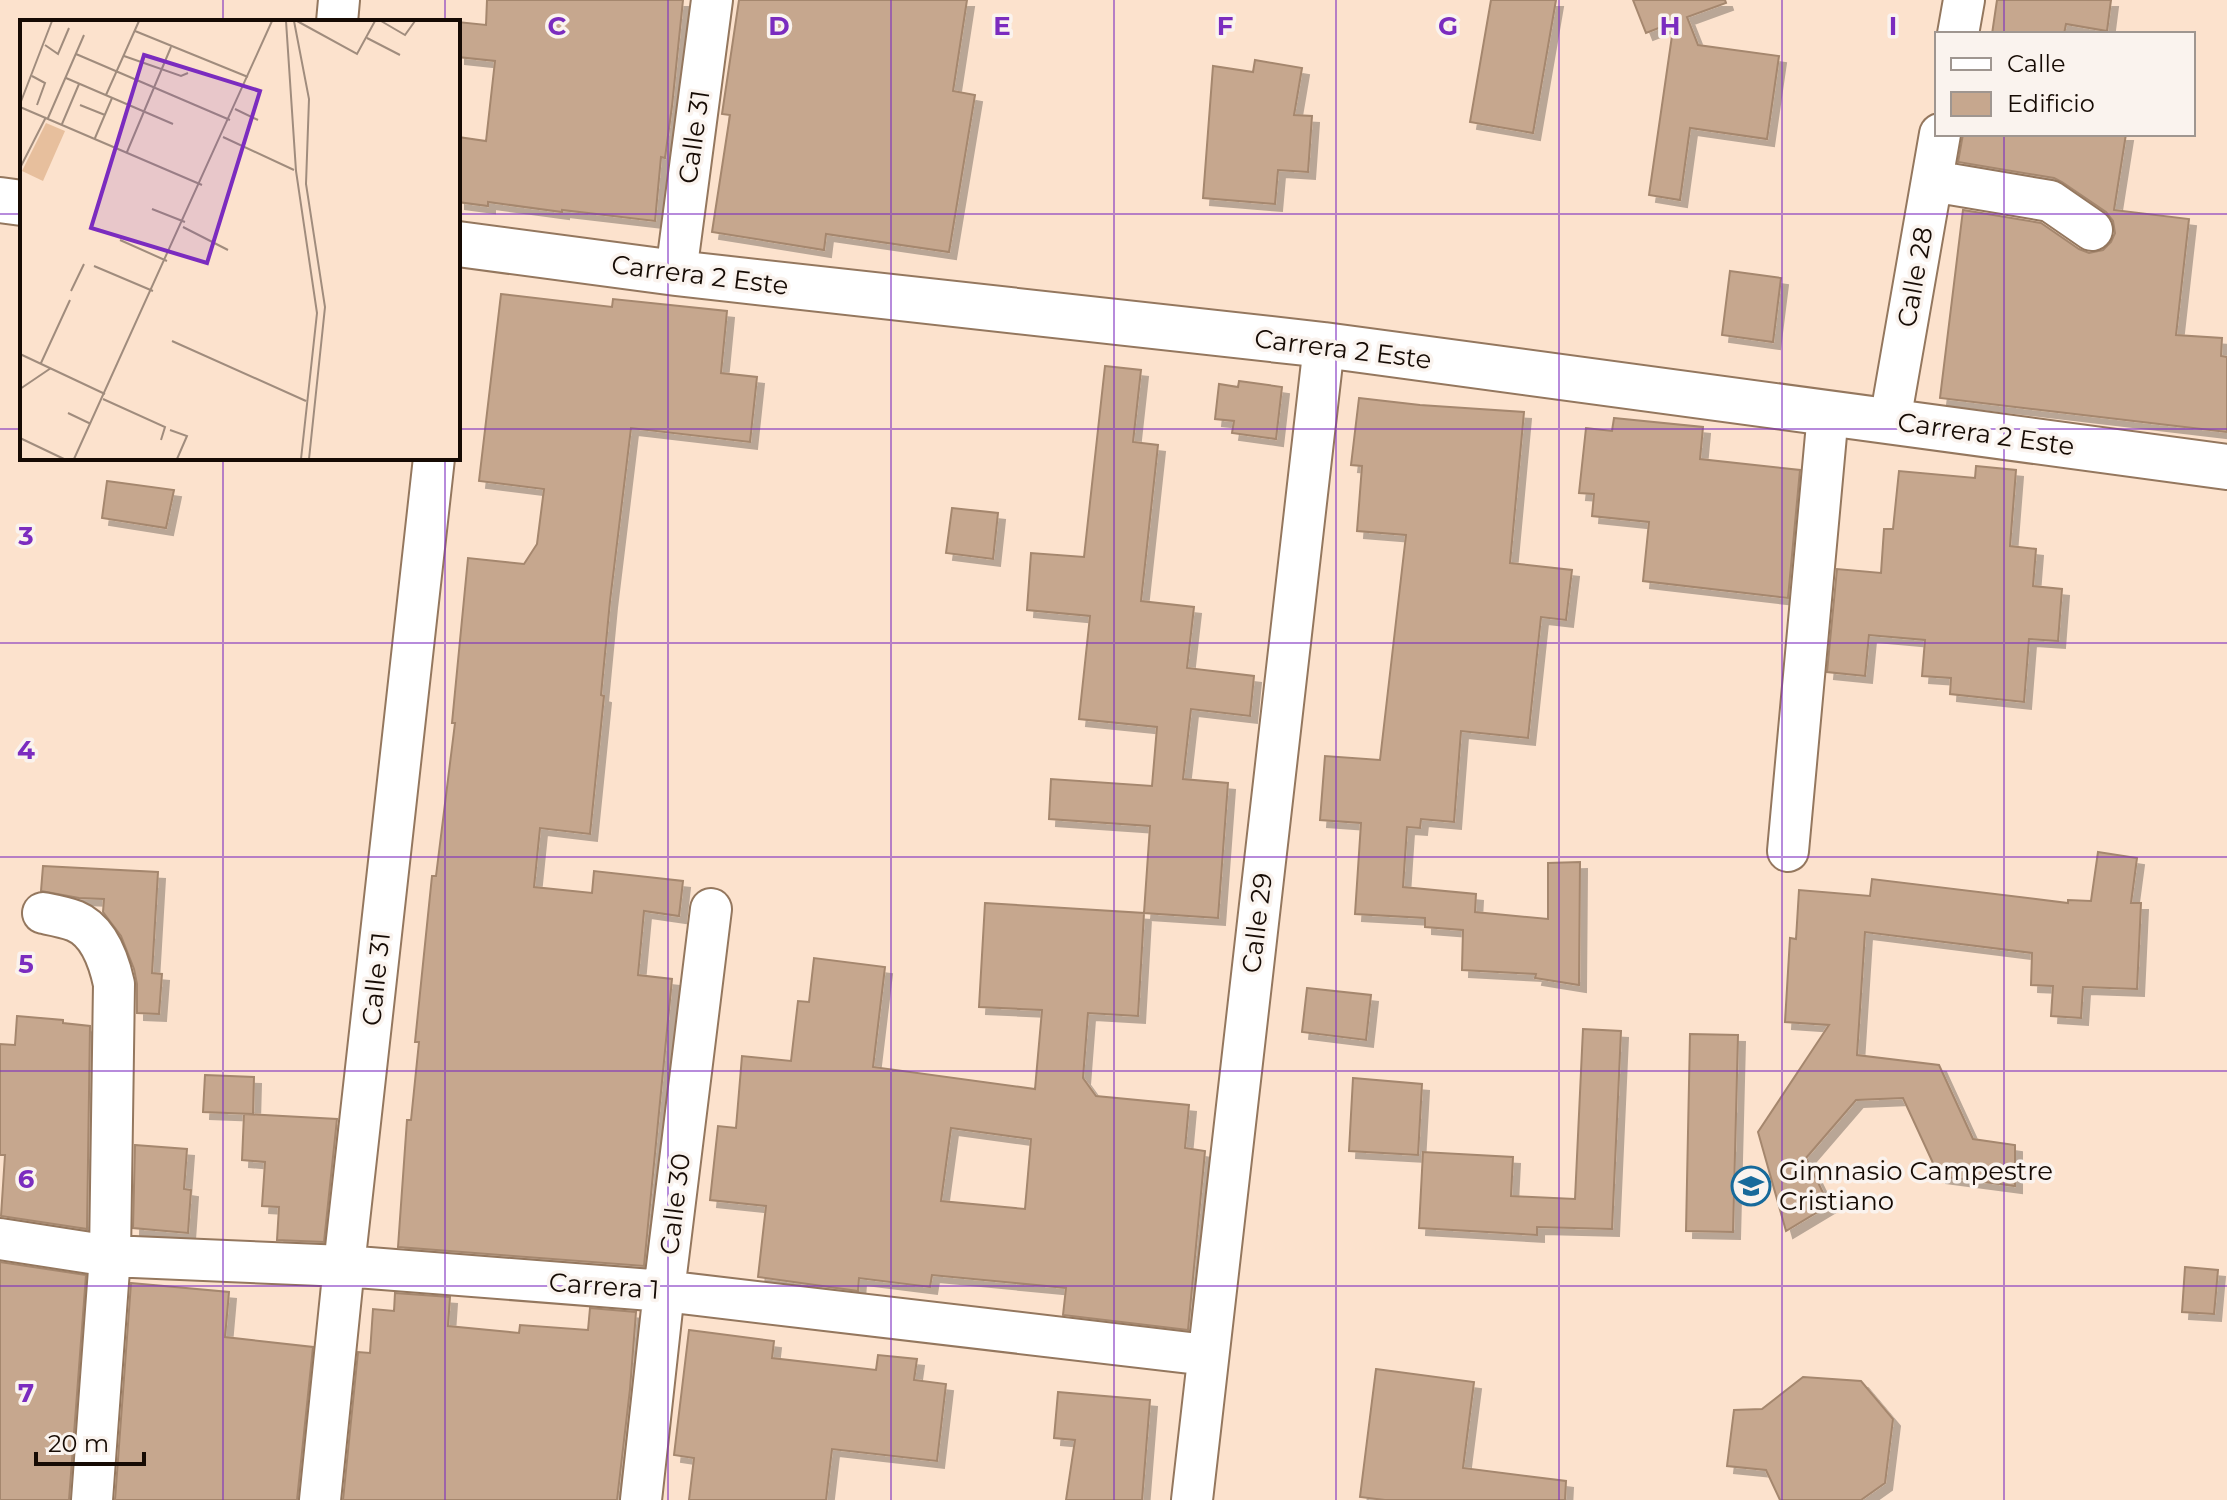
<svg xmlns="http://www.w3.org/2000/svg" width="2227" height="1500" viewBox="0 0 2227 1500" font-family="Montserrat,sans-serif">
<defs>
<filter id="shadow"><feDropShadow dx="7" dy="7" stdDeviation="0" flood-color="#0004"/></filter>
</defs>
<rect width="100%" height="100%" fill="#fce2cd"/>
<path fill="#c6a78e" stroke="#a5876e" stroke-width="2" fill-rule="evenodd" filter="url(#shadow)" d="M487 0H683L672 106 665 158 661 157 655 221 562 210V212L488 202V206L458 202V137L486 141 495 61 458 57V22L486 25Z
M739 0H967L953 91 975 95 949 252 826 234 824 250 712 232 730 115 722 114Z
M1491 0H1556L1533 133 1470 122Z
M1633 0H1725L1726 3 1687 17 1698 45 1779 56 1767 139 1690 128 1680 200 1649 195 1674 22 1646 33Z
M1997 0H2111L2107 31 2066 24 2064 34H1992Z
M1255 60 1302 68 1294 115 1312 116 1308 172 1278 170 1275 204 1203 198 1213 66 1253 72Z
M1963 134H2126L2114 210 2189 219 2176 335 2222 338 2221 356 2227 357V432L1940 398 1963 210 2041 223 2079 249 2089 253 2103 250 2111 242 2115 233 2113 221 2106 212 2062 182 2054 178 1958 162Z
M1730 271 1781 278 1773 342 1722 335Z
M501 294 612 307 613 299 727 311 721 373 757 377 750 442 631 428 610 601 601 695 604 696 590 834 540 828 534 887 592 893 594 871 683 881 679 916 644 911 638 975 672 979 644 1266 398 1247 407 1120H411L419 1042H415L432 876H436L455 723H452L468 558 524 564 537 544 544 489 479 481Z
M1105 366 1141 370 1133 442 1158 445 1141 601 1194 607 1187 668 1254 676 1250 716 1191 709 1183 779 1228 783 1218 918 1144 913 1150 826 1049 819 1051 779 1152 786 1157 727 1079 719 1090 616 1027 610 1031 553 1084 557Z
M1239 381 1282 387 1276 439 1232 433 1234 421 1215 419 1219 384 1238 387Z
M1359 398 1420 405 1524 412 1510 563 1572 570 1566 620 1541 617 1528 738 1461 731 1454 822 1421 819 1420 828 1407 827 1403 887 1476 894 1475 912 1548 919V863L1580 862 1579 985 1535 978 1536 974 1462 970 1463 930 1425 927V918L1355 914 1361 823 1320 820 1325 756 1380 760 1406 535 1357 531 1362 466 1351 465Z
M1614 418 1703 427 1700 459 1800 470 1788 598 1643 581 1649 522 1592 516 1594 494 1579 493 1586 428 1612 431Z
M1976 466 2016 470 2010 546 2036 549 2033 586 2062 589 2058 641 2029 639 2024 702 1950 694 1951 678 1922 676 1925 640 1869 635 1865 676 1827 672 1837 569 1881 573 1884 529H1893L1899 471 1975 478Z
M107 481 174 490 166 528 102 518Z
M952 508 998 513 993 559 946 553Z
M2098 852 2137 858 2131 903H2141L2137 989 2083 987 2081 1018 2051 1016 2053 986 2031 985 2032 953 1865 932 1857 1055 1939 1065 1973 1139 2015 1145V1186L1939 1176 1903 1098 1856 1100 1806 1158 1829 1205 1786 1231 1758 1132 1829 1025 1785 1022 1790 938 1796 939 1799 890 1870 896 1872 879 2068 903V900L2091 901Z
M43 866 158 872 152 973 162 974 159 1014 137 1013V984L134 969 121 936 103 912 104 899 79 898 41 891Z
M985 903 1144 913 1138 1016 1088 1013 1083 1078 1096 1096 1189 1105 1185 1148 1205 1151 1188 1330 1063 1315 1066 1288 932 1275 930 1287 859 1278 858 1291 758 1277 766 1206 710 1200 718 1126 736 1128 742 1056 791 1061 798 1001 809 1002 814 958 885 967 873 1067 1035 1089 1042 1010 979 1007ZM951 1128 1031 1139 1025 1209 941 1201Z
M1307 988 1371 995 1366 1040 1302 1032Z
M17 1016 63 1020V1023L90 1026 87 1229 1 1216 5 1155H0V1044L15 1045Z
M1583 1029 1621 1031 1612 1229 1537 1227V1235L1419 1228 1423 1152 1513 1157 1511 1196 1575 1199Z
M1690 1034 1738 1035 1733 1232 1686 1231Z
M205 1075 254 1077 253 1114 203 1112Z
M1353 1078 1422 1084 1418 1155 1349 1151Z
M244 1114 337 1119 324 1242 277 1240 279 1207 262 1206 265 1162 242 1160Z
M135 1145 187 1149 184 1189 191 1190 188 1233 133 1228Z
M0 1262 86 1275 69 1500H0Z
M2185 1267 2218 1270 2214 1314 2182 1312Z
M131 1283 229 1292 225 1337 313 1347 297 1500H115Z
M395 1293 450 1297 448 1326 519 1333 520 1325 588 1330 590 1308 636 1312 630 1389 617 1500H343L358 1352 370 1353 373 1309 394 1311Z
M689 1330 774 1341 772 1358 876 1370 878 1355 917 1359 914 1380 946 1384 937 1461 832 1449 826 1500H689L694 1458 674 1455Z
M1376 1369 1474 1382 1463 1468 1566 1481 1565 1500H1385L1360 1497Z
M1803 1377 1861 1381 1893 1419 1885 1483 1861 1500H1780L1766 1470 1727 1466 1734 1410 1762 1409Z
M1058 1392 1150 1400 1142 1500H1066L1075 1440 1054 1438Z"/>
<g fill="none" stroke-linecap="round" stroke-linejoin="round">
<g stroke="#94775e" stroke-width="44">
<path id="street" d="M337 22 339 0
M1958 34 1964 0
M1932 181 2050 201 2092 230
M676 273 712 0
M1890 421 1940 134
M1788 851 1828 413
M43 913C53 915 65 917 75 921 99 931 109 961 114 984L110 1256 92 1500
M0 1239 110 1256 344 1266 664 1291 1207 1355
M320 1500 344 1266 434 458
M641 1500 664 1291 711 909
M1192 1500 1324 345"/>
</g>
<g stroke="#94775e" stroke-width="48">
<path id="secondary" d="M0 200 22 203
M458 244 676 273 1324 345 2227 467"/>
</g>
<use href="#street" stroke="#fff" stroke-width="40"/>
<use href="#secondary" stroke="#fff" stroke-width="44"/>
</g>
<path fill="none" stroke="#7b2cbf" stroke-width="2" stroke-opacity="0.55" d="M223 0V22M445 0V22M668 0V1500M891 0V1500M1114 0V1500M1336 0V1500M1559 0V1500M1782 0V1500M2004 0V34M2004 134V1500M0 214H22M458 214H2227M0 429H22M458 429H2227M223 458V1500M445 458V1500M0 643H2227M0 857H2227M0 1071H2227M0 1286H2227"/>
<defs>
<g id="school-ring" transform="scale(2)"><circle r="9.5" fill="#faf3ee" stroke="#176a9b" stroke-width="1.5"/><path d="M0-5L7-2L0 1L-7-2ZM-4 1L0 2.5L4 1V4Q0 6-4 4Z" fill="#176a9b"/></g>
</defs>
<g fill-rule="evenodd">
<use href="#school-ring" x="1751" y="1186"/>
</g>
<g text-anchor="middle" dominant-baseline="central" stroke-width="7" stroke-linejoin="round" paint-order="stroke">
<g font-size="26" fill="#160b04" stroke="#faf3ee">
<text transform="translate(694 137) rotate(-82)">Calle 31</text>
<text transform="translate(700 275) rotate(7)">Carrera 2 Este</text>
<text transform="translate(1915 277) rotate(-80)">Calle 28</text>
<text transform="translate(1343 349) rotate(7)">Carrera 2 Este</text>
<text transform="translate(1986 434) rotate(8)">Carrera 2 Este</text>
<text transform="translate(1257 923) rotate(-83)">Calle 29</text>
<text transform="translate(376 979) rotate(-84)">Calle 31</text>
<text transform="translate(675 1204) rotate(-83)">Calle 30</text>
<text transform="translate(604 1286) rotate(4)">Carrera 1</text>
</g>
<g font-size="26" fill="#160b04" stroke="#faf3ee" text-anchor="start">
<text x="1779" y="1171">Gimnasio Campestre<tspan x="1779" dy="30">Cristiano</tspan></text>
</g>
</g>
<g transform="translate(20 20)">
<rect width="440" height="440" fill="#fce2cd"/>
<path d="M26 103 45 111 23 161 2 151Z" fill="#e7bf9d"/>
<path fill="none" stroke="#a08c7d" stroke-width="2" d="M266 1 276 151 297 293 281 439M274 1 289 79 286 164 305 287 289 439M277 1 337 34 355 1M361 1 385 15 395 1M115 11 228 57M347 18 380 35M25 25 38 34 49 8M56 34 210 100M104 36 161 56 168 53M12 56 25 63 17 85M46 58 153 104M86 75 119 1M0 84 32 1M60 85 85 95M0 87 182 165M215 89 238 100M28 98 64 15M42 104 59 64M203 117 274 150M75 118 92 78M107 132 151 27M0 148 26 97M132 189 165 202M163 207 208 230M100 220 147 241M74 246 133 271M51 271 64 244M152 321 286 381M0 334 85 374M21 343 50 280M0 369 31 348M83 379 145 407 141 420M48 393 71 404M150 410 167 416 157 439M0 418 44 439M54 439 252 1"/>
<path fill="#7b2cbf" fill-opacity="0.15" stroke="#7b2cbf" stroke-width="4" d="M124 35 240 71 187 243 71 208Z"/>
<rect width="440" height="440" fill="none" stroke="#160b04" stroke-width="4"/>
</g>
<g font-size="26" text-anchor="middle" font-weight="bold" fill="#7b2cbf" stroke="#faf3ee" stroke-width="7" stroke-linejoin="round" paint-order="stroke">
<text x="557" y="35">C</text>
<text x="779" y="35">D</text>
<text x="1002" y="35">E</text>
<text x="1225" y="35">F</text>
<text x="1448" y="35">G</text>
<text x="1670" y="35">H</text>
<text x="1893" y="35">I</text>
<text x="26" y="545">3</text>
<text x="26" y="759">4</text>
<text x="26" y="973">5</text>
<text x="26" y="1188">6</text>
<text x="26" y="1402">7</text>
</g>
<rect x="1935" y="32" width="260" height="104" fill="#faf3ee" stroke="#9f9690" stroke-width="2"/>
<rect x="1951" y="58" width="40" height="12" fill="#ffffff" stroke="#9f9690" stroke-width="2"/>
<text x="2007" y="72" font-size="24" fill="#160b04">Calle</text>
<rect x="1951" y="92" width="40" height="24" fill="#c6a78e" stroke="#9f9690" stroke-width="2"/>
<text x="2007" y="112" font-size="24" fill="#160b04">Edificio</text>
<path d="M36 1452v12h108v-12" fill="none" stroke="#160b04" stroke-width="4"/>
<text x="48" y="1452" font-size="24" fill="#160b04" stroke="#faf3ee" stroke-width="6" paint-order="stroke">20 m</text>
</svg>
